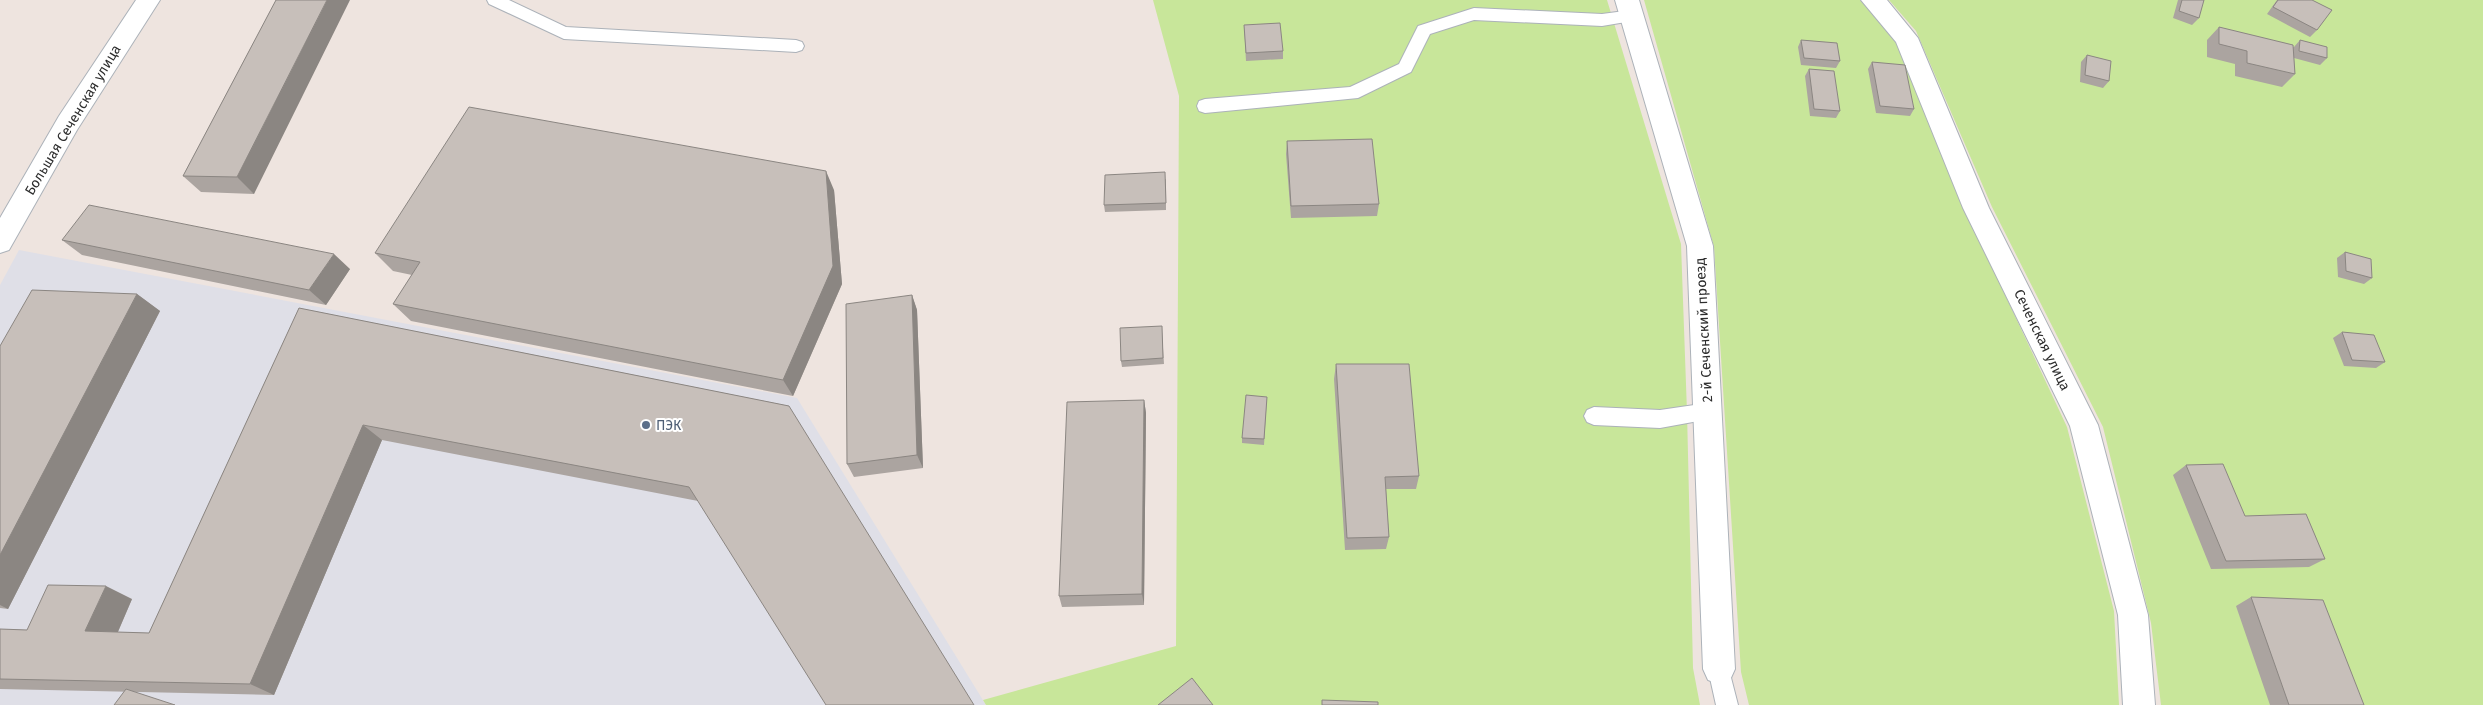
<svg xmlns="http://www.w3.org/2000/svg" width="2483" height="705" viewBox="0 0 2483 705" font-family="'Fira Sans',sans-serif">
<rect width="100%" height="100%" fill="#eee4df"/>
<path fill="#dfdfe7" d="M19 250 797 398 986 705H0V285Z"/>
<path fill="#c8e69a" d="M1153 0H1607L1681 244 1687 412 1693 668 1700 705H986L983 700 1176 646 1179 96Z
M1644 0H1860L1898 39 1963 205 2067 427 2114 611 2119 705H1749L1741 672 1714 247Z
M1889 0H2483V705H2161L2151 623 2103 427 1992 207 1916 31Z"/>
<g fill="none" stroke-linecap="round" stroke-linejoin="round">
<g stroke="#acb2b9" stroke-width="2">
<path id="service" d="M487 0H509L566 27 796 40 802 42 804 46 802 50 796 52 564 39 489 4Z
M1474 8 1602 14 1632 10 1638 12 1640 16 1638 20 1602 26 1474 20 1430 34 1411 72 1358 98 1205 113 1199 111 1197 106 1199 101 1205 99 1350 87 1399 64 1418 26Z
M1708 403 1715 406 1718 412 1715 418 1660 428 1594 425 1587 422 1584 416 1587 410 1594 407 1660 410Z
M1719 659 1727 662 1738 705H1716L1708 669 1711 662Z"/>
</g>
<g stroke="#acb2b9" stroke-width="2">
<path id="minor" d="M1615 0H1639L1713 246 1735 669 1730 680 1719 684 1708 680 1703 669 1687 246Z
M1861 0H1887L1918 38 1989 208 2098 425 2148 615 2155 705H2123L2118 615 2070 426 1963 208 1896 42Z"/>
</g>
<g stroke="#acb2b9" stroke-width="2">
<path id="tertiary" d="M136 0H160L77 130 9 250 0 253V218L59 116Z"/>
</g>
<use href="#service" fill="#fff" fill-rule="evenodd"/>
<use href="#minor" fill="#fff" fill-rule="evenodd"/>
<use href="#tertiary" fill="#fff" fill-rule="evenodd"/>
</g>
<path fill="#aba4a0" d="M276 0 254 194 201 192 183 176Z
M2178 0H2203L2199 18 2192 25 2173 18Z
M2277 0H2312L2317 30 2310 37 2267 14Z
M1244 25 1283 51V59L1246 61Z
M2219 27 2294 47 2300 40 2327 58 2320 65 2294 58 2295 74 2282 87 2235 76V64L2207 57V40Z
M1801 40 1840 61 1836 68 1801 65 1798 47Z
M2087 55 2109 81 2103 88 2080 82 2081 62Z
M1872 62 1914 109 1910 116 1876 113 1868 69Z
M1809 69 1840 111 1836 118 1810 116 1805 76Z
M1287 141 1379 204 1377 216 1291 218 1286 154Z
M1166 179V210L1105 212 1104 205Z
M834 190 842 284 793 396 411 321 393 304 412 275 393 271 375 253Z
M62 240 350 269 326 305 82 255Z
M2345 252 2372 278 2364 284 2338 277 2337 258Z
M137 294 160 311 8 609 0 608V346Z
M912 295 917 310 923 468 854 477 847 464Z
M299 308 789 406 698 501 382 440 274 695 0 689V629L27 630 132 599 118 632 149 633Z
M1162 332 1164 364 1122 367 1121 361Z
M2342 332 2385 362 2376 368 2344 366 2333 338Z
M1336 364 1419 476 1416 489H1386L1389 537 1386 549 1345 550 1334 379Z
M1267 397 1264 445 1242 443V438Z
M1144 400 1146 413 1144 605 1062 607 1059 596Z
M2186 465 2245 516 2325 559 2309 567 2211 569 2173 475Z
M2251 597 2364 705H2270L2236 606Z"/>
<path fill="#8b8682" d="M327 0H350L254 194 237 177Z
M826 171 834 190 842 284 793 396 783 380Z
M334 254 350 269 326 305 309 290Z
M137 294 160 311 8 609 0 605V555Z
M912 295 917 310 923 468 917 455Z
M1144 400 1146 413 1144 605 1142 594Z
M363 425 382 440 274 695 250 684Z
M106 586 132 599 113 643 85 631Z"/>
<path fill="#c7bfba" stroke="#8b8682" d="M276 0H327L237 177 183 176Z
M2182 0H2204L2199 18 2179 11Z
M2278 0H2312L2332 10 2317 30 2273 7Z
M1280 23 1283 51 1246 53 1244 25Z
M2219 27 2293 45 2295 74 2247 63V51L2219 44Z
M1801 40 1837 43 1840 61 1804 58Z
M2300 40 2327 47V58L2299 51Z
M2087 55 2111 61 2109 81 2085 75Z
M1872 62 1905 65 1914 109 1880 106Z
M1809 69 1834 71 1840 111 1814 109Z
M469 107 826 171 833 266 783 380 393 304 420 262 375 253Z
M1372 139 1379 204 1291 206 1287 141Z
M1165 172 1166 203 1104 205 1105 175Z
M89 205 334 254 309 290 62 240Z
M2345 252 2371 259 2372 278 2346 271Z
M32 290 137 294 0 555V346Z
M912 295 917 455 847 464 846 304Z
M299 308 789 406 974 705H826L689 487 363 425 250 684 0 679V629L27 630 48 585 106 586 85 631 149 633Z
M1162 326 1163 358 1121 361 1120 328Z
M2342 332 2374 335 2385 362 2352 360Z
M1336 364H1409L1419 476 1385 477 1389 537 1347 538Z
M1246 395 1267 397 1264 439 1242 438Z
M1144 400 1142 594 1059 596 1067 402Z
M2223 464 2245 516 2306 514 2325 559 2226 561 2186 465Z
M2251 597 2323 600 2364 705H2289Z
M1192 678 1213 705H1158Z
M126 689 175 705H114Z
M1322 700 1378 702V705H1322Z"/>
<circle fill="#5c6f8a" stroke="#fff" stroke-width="2" cx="646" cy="425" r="5"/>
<g text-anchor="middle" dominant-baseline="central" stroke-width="4" stroke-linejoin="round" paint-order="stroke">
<g font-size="14" fill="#2d2d2d" stroke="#fff">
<text transform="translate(73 120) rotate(-59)">Большая Сеченская улица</text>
<text transform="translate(1704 330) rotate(-93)">2-й Сеченский проезд</text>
<text transform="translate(2042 340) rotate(64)">Сеченская улица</text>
</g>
<g font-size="14" fill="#4e5e75" stroke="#fff" text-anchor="start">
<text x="656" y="425">ПЭК</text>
</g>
</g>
</svg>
